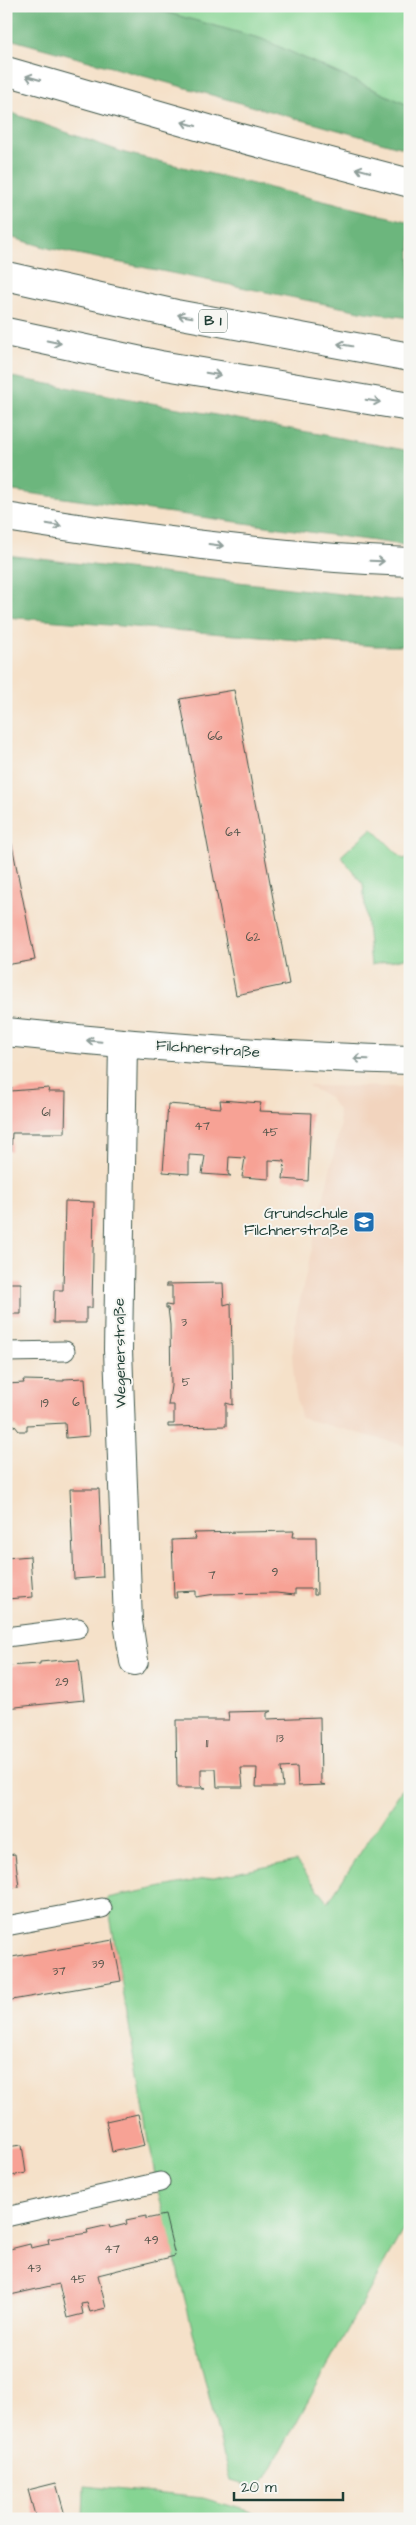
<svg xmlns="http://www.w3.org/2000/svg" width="416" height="2525" viewBox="0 0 416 2525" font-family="'Architects Daughter',sans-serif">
<rect width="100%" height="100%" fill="#f6f6f2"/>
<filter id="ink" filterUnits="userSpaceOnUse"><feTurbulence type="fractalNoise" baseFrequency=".02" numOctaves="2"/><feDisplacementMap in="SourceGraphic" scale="10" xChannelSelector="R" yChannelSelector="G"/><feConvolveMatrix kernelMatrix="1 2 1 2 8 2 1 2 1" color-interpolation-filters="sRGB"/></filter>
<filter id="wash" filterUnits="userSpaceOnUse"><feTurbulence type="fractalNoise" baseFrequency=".0096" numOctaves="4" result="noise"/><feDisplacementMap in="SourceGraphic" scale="20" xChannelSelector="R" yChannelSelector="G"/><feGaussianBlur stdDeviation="1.12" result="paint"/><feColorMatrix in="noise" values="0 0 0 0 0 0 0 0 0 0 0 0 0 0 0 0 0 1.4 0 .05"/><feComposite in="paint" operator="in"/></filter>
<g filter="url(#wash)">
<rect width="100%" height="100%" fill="#f5e1c9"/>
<path fill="#f2d4be" d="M307 1086 410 1087V1447L301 1418 295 1390 292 1355 296 1317 340 1127 338 1110 329 1097Z"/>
<path fill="#86d493" stroke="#528864" d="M143 6H410V106L262 39Z
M372 828 403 859 410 857V957L371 965 363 884 341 856Z
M410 1777V2217L260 2488 230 2481 157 2187 107 1898 296 1861 328 1902Z
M84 2486 203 2498 276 2519H83Z"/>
<path fill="#6cb67d" stroke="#467a58" d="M6 6H143L262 39 410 106V150L6 38Z
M6 111 125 153 410 222V318L365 312 52 249 6 236Z
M6 376 410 451V546L6 490Z
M6 555 410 602V646H375L6 617Z"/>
<g id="blocks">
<path fill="#f7a295" d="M234 690 289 984 236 995 180 699Z
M6 815 35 960 6 965Z
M6 1088H12L11 1091 49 1088 48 1092H66L65 1133H12L11 1151H6Z
M220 1100 261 1103 259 1111 311 1113 308 1181 283 1179 285 1161 269 1160V1179L242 1177 245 1158 229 1157 228 1174 231 1176 202 1174 205 1156 189 1155V1174L163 1172 168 1104 221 1108Z
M65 1201 94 1202 92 1308H86V1323H53L54 1290H63Z
M6 1283H21V1314H6Z
M223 1283 224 1305 231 1303 233 1405 226 1403V1426L168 1427V1424H174V1405H168L171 1386 170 1325 168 1308H166V1305L172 1306V1286H166V1284Z
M85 1378 89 1436 66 1438 65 1423 27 1425V1431H19L15 1426H6V1384L24 1383 23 1380 64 1381V1379Z
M70 1489H99L103 1577 74 1579Z
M294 1531 293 1537H316L317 1595H314V1589H295V1595L276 1593 215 1594 196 1597V1591L176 1592 177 1598H174L172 1540 196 1539 194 1533Z
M30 1556 33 1597 6 1599V1558Z
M62 1660 63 1661 79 1660 84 1700 6 1708V1666L40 1664V1662Z
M271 1711 267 1713V1719L320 1717 321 1784 326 1785 298 1786 297 1767 281 1768 283 1787H256L257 1768H241L243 1787H217L216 1769H201V1786L206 1788H177L176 1720H229L228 1712Z
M15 1854 19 1887 6 1889V1855Z
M113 1940 121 1981 6 2001V1958Z
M138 2114 145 2145 112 2152 106 2121Z
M22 2145 26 2173 6 2177V2147Z
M165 2215 175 2256 98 2275 106 2308 90 2312 87 2303 81 2304 83 2314 67 2318 59 2284 6 2296V2253L10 2252V2249L30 2244 31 2248 49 2244 48 2239 88 2233 87 2230 109 2225 110 2228 127 2224 126 2220 146 2216V2219Z
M56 2483 66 2519H36L28 2490Z"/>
</g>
</g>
<g filter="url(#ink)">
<use href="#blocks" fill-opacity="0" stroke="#3f564a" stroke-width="1"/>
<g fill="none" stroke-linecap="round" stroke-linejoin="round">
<g stroke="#3f564a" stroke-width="21">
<path id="lane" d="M6 1352 65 1351
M6 1637 78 1628
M6 1926 102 1908
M6 2217 160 2182"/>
</g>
<g stroke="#3f564a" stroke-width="30">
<path id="street" d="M6 1032C140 1046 275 1056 410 1060
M123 1043 118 1350 128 1622 134 1661"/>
</g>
<g stroke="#3f564a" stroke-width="30">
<path id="highway" d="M6 71 236 137 410 183
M6 276 176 314 410 357
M6 332 160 365 410 407
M6 517C139 538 275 557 410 562"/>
</g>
<use href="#lane" stroke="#fff" stroke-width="19"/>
<use href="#street" stroke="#fff" stroke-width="28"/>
<use href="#highway" stroke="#fff" stroke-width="28"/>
</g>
<defs><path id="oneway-shaft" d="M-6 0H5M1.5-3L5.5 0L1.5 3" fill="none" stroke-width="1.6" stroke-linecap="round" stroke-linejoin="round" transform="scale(1.25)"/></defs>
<g stroke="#8f9e9a">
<use href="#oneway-shaft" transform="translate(33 78) rotate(-164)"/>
<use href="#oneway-shaft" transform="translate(189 124) rotate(-164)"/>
<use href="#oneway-shaft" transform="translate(363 170) rotate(-165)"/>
<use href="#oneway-shaft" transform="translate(185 316) rotate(-170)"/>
<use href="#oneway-shaft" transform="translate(54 342) rotate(12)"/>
<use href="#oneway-shaft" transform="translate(345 345) rotate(-170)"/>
<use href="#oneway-shaft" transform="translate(213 374) rotate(10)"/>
<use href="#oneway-shaft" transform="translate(373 401) rotate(10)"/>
<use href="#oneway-shaft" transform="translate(54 525) rotate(9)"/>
<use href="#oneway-shaft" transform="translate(216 545) rotate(7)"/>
<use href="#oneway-shaft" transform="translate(377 561) rotate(2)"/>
<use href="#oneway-shaft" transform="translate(94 1041) rotate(-175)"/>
<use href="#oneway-shaft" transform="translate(361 1059) rotate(-178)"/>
</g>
</g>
<defs>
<g id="school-square" transform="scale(1.125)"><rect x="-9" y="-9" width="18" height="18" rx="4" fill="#1f6fb2" stroke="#f6f6f2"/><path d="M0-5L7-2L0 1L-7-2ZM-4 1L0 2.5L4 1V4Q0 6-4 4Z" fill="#fff"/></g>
</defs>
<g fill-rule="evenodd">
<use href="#school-square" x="364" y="1222"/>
</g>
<g text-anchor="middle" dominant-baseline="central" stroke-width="4" stroke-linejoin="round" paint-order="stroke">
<g font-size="12" fill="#55564c">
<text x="215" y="736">66</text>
<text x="233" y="832">64</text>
<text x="253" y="937">62</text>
<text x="46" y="1112">61</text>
<text x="202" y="1126">47</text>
<text x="270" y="1132">45</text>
<text x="184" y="1322">3</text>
<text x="186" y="1382">5</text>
<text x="76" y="1402">6</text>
<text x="45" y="1403">19</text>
<text x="275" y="1572">9</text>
<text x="212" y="1575">7</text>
<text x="62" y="1682">29</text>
<text x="280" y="1738">13</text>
<text x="207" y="1743">11</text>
<text x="98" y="1964">39</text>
<text x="59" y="1971">37</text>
<text x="151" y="2240">49</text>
<text x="112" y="2249">47</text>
<text x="34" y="2268">43</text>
<text x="78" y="2279">45</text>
</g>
<rect fill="#f6f6f2" stroke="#60746d" stroke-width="1" x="199" y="309.5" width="28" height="23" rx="4"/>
<g font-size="14" font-weight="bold" fill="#1f3d34">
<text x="213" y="321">B 1</text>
</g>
<g font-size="15" fill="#1f3d34" stroke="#f6f6f2">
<text transform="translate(208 1049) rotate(4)">Filchnerstraße</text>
<text transform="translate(120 1353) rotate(-91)">Wegenerstraße</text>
</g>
<g font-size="15" fill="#1f3d34" stroke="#f6f6f2" text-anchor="end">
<text x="348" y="1213">Grundschule<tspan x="348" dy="17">Filchnerstraße</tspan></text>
</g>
</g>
<rect width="416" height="2525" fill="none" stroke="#f6f6f2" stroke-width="25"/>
<path d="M234 2492v8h109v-8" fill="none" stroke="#1f3d34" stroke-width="2.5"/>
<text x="241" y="2492" font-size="15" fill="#1f3d34" stroke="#f6f6f2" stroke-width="4" paint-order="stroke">20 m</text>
</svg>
